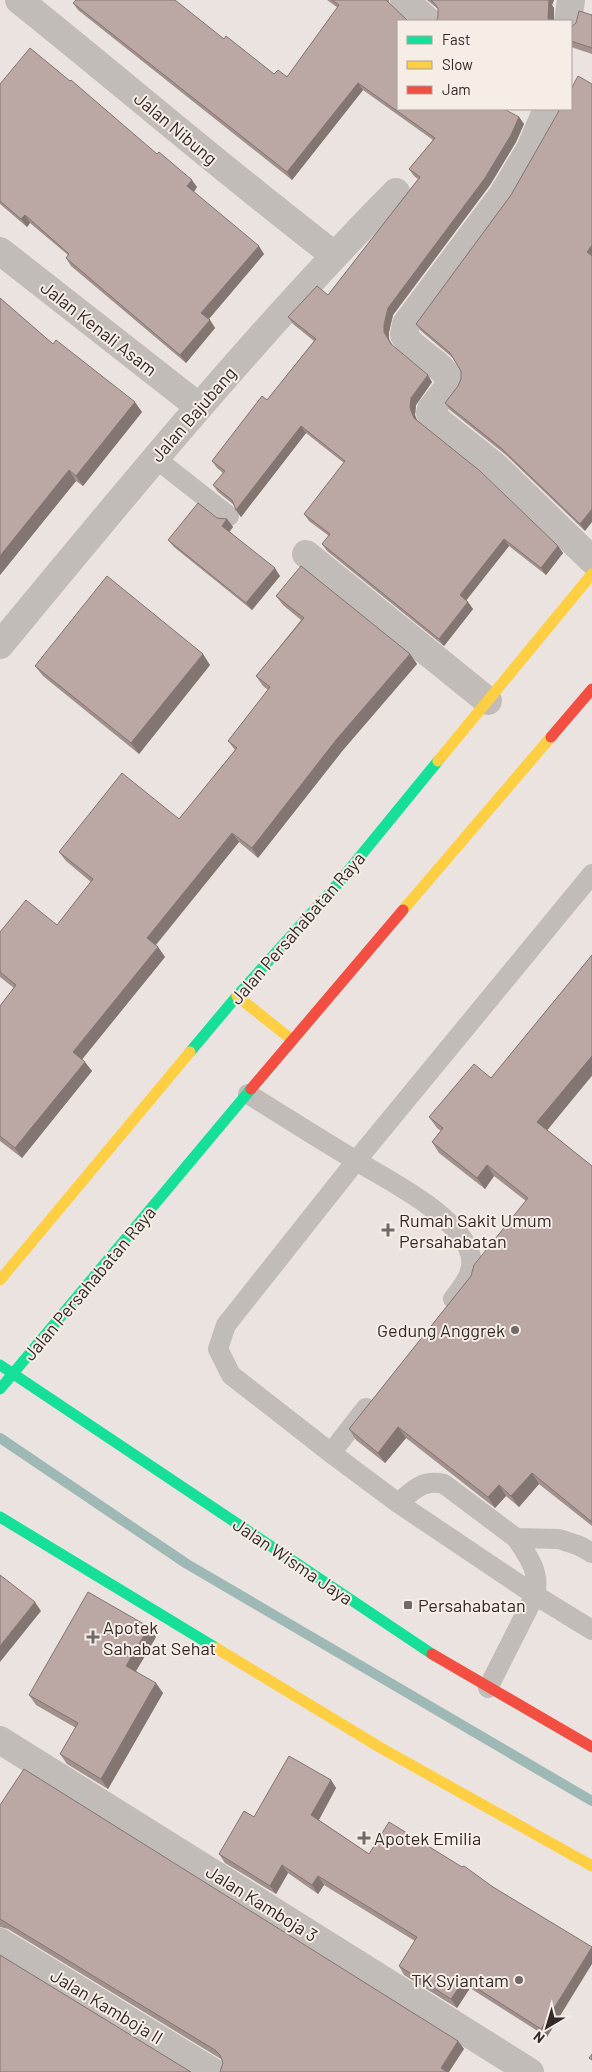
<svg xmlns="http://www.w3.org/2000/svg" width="592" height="2072" viewBox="0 0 592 2072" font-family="Barlow,sans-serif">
<rect width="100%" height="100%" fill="#eae3df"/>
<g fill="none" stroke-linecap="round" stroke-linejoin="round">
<path stroke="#9eb9b5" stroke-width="10" d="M0 1438 187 1564 592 1801"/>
<path stroke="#c2bcb9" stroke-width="20" d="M155 458 229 516
M592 874 356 1161 226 1325 218 1349 231 1375 331 1453 398 1503 535 1595 592 1630
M248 1094C284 1116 319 1139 355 1160 391 1182 449 1210 468 1248 478 1268 464 1285 453 1299
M331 1453 366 1408
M398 1503C414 1490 422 1479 444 1484L516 1538 559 1539 580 1546 592 1553
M488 1688 535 1595C541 1573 528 1556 516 1538"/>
<path stroke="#c2bcb9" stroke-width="28" d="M19 0C124 84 227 173 334 255
M404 0 428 21
M568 21 571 0
M547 109 530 149 503 194 406 324 404 335C414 352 448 366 451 384L431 409 430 413 432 416 495 466 592 560
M0 251 198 406
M306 554 488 701
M0 645C128 490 255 335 396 192
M0 1740 530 2072
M0 1942 213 2072"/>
<path stroke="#16e098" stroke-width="11" d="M190 1052 237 996 335 887 438 761
M0 1365 432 1654
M0 1389 251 1089
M0 1517 216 1648"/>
<path stroke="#ffcf43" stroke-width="11" d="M438 761 592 574
M403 910 551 737
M237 996 292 1040
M0 1280 190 1052
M216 1648 381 1748 592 1866"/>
<path stroke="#f24e42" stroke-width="11" d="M551 737 592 689
M251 1089 403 910
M432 1654 592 1747"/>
</g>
<path fill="#a1908c" d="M327 0H389L398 109 519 117 524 124 516 142 490 185 393 315 389 332V339L392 345 432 382 416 405 415 415 417 420 558 546 563 553 546 575 509 546 466 600 473 609 444 646 327 551 322 544 329 536 309 521 304 514 344 463 306 433 241 517 236 510 234 505 218 492 213 485 223 473 217 468 212 461 267 400 314 341 293 324 288 317 328 295 418 179 414 176 409 169 433 140 363 90 292 180 78 10 73 3 224 39 274 74 287 77 338 8Z
M427 0H554L552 5 554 8 438 17V9Z
M592 15V54L571 47V27Z
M0 84 157 154 197 187 194 192 264 254 209 319 215 328 186 363 71 266 66 258 68 255 30 223 27 227 0 204Z
M511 195 585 531 506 455 450 410 445 403 458 386 461 379V371L453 358 421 331 416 324Z
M0 298 53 344 142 412 83 486 76 481 0 575Z
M217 518 227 519 233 527 229 531 280 576 252 610 174 547 168 540Z
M276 596 410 654 417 664 343 750 258 858 239 842 156 945 158 947 165 957 82 1059 92 1071 22 1158 0 1141V1006L14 988 0 977V932L57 925 91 882 66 861 59 852 179 819 235 750 228 741 268 690 263 686 256 676 301 620 283 605Z
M210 665 139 754 43 676 35 666Z
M592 955V1076L547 1130 592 1166V1526L539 1484 519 1507 506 1496 495 1508 406 1438 385 1463 356 1440 349 1429 471 1276 526 1201 494 1176 485 1189 439 1153 432 1142 441 1131 437 1128 429 1117 491 1078Z
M156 1637 136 1671 163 1693 108 1789 67 1764 60 1754 76 1728 36 1705 29 1695Z
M331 1780 336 1788 319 1820 369 1854 462 1867 547 2037 470 1988 457 2008 404 1975 399 1966 415 1941 324 1885 318 1894 288 1873 276 1894 225 1863 219 1854 254 1817Z
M0 1805 458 2041 464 2049 223 2063 221 2059 8 1929 0 1927Z"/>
<path fill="#837572" d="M547 0H554L552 5 554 8V21H550L548 19Z
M358 83 363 90 292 180 287 172Z
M519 117 524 124 516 142 490 185 393 315 389 332V339L396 351 384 332V325L388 308Z
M192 180 197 187 192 194 187 186Z
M25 215 30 223 27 227 21 219Z
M592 245V259L587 252Z
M259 246 264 254 207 321 201 313Z
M210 320 215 328 186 363 180 355Z
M428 375 432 382 416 405 415 415 419 425 414 418 410 408 411 398Z
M135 402 142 412 83 486 76 476Z
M301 426 306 433 241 517 236 510Z
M69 470 76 481 0 575V556Z
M592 509V522L585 531 580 524Z
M227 519 233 527 228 534 222 526Z
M504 539 509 546 465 602 460 595Z
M558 546 563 553 546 575 541 568Z
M275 568 280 576 252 610 246 603Z
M468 602 473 609 444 646 439 639Z
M203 654 210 665 139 754 131 743Z
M410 654 417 664 343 750 258 858 252 848 336 740Z
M232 833 239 842 153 948 147 938Z
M158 947 165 957 80 1062 73 1052Z
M592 1056V1075L545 1133 537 1122Z
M85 1062 92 1071 22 1158 15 1148Z
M487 1165 494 1176 485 1189 477 1178Z
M398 1427 406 1438 385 1463 378 1453Z
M532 1473 539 1484 519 1507 511 1496Z
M499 1485 506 1496 495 1508 488 1497Z
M35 1602 41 1611 0 1662V1646Z
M149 1627 156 1637 133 1676 126 1666Z
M156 1683 163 1693 108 1789 101 1779Z
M331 1780 336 1788 317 1823 311 1815Z
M282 1865 288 1873 276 1894 270 1886Z
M318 1876 324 1885 318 1894 312 1885Z
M592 1947V1964L547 2037 541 2029Z
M464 1980 470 1988 457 2008 451 1999Z
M458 2041 464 2049 449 2072H444L441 2068Z"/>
<path fill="#bba7a3" stroke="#837572" d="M76 0H175L224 39 226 36 274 74 278 70 287 77 339 5 332 0H386L408 21H398V109H504L519 117 511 135 485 178 388 308 384 325V332L391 344 428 375 411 398 410 408 414 418 480 471 558 546 541 568 504 539 460 595 468 602 439 639 322 544 330 534 304 514 345 461 301 426 236 510 232 500 213 485 225 471 212 461 262 396 267 400 316 339 288 317 317 286 328 295 420 177 409 169 435 138 358 83 287 172 73 3Z
M431 0H549L548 19 550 21H436L438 17V8L433 2Z
M579 11 592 15V48L571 41V27L576 23Z
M30 48 70 81 71 80 157 154 159 152 192 180 187 186 259 246 201 313 210 320 180 355 66 258 69 254 25 215 21 219 0 201V84Z
M578 76 592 84V245L587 252 592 256V509L580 524 501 448 445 403 458 386 461 379V371L450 353 416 324 511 195 560 109H571V89Z
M0 298 53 344 56 340 135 402 76 476 69 470 0 556Z
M198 503 217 518 227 519 222 526 275 568 246 603 168 540Z
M301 566 410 654 336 740 252 848 232 833 147 938 158 947 73 1052 85 1062 15 1148 0 1136V1006L16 985 0 972V932L26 900 57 925 93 879 59 852 122 773 179 819 237 748 228 741 270 687 256 676 304 618 276 596Z
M107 576 203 654 131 743 35 666Z
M592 955V1056L537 1122 592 1166V1522L532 1473 511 1496 499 1485 488 1497 398 1427 378 1453 349 1429 471 1276 474 1265 528 1198 487 1165 477 1178 432 1142 443 1128 429 1117 474 1064 491 1078Z
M0 1575 35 1602 0 1646Z
M88 1592 149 1627 126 1666 156 1683 101 1779 60 1754 78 1723 29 1695Z
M289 1756 331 1780 311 1815 369 1854 389 1822 462 1867 464 1866 493 1887 592 1947 541 2029 464 1980 451 1999 399 1966 417 1937 318 1876 312 1885 282 1865 270 1886 219 1854 244 1811 254 1817Z
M24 1769 458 2041 441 2068 447 2072H220L223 2063 220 2055 215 2050 0 1919V1805Z
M0 1955 191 2072H0Z
M592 2054V2060L589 2058Z"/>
<g fill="#726a68" stroke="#f6ede7" stroke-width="2">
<path d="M385.5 1222.5h5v5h5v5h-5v5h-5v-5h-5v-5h5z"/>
<circle cx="515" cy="1330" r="5"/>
<rect x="403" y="1600" width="10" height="10" rx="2.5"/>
<path d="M90.5 1629.5h5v5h5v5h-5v5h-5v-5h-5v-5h5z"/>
<path d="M361.5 1830.5h5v5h5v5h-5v5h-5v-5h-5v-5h5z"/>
<circle cx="519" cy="1980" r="5"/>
</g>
<g text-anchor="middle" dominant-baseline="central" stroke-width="4" stroke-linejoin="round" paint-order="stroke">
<g font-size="18" fill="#322928" stroke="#f6ede7">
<text transform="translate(176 128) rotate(40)">Jalan Nibung</text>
<text transform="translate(99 328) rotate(38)">Jalan Kenali Asam</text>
<text transform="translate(193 414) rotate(-49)">Jalan Bajubang</text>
<text transform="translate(297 928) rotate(-49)">Jalan Persahabatan Raya</text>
<text transform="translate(89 1283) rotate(-50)">Jalan Persahabatan Raya</text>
<text transform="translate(293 1561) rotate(34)">Jalan Wisma Jaya</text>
<text transform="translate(262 1903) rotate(32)">Jalan Kamboja 3</text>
<text transform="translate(107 2006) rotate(31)">Jalan Kamboja II</text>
</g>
<g font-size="18" fill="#322928" stroke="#f6ede7" text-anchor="start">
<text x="399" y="1220">Rumah Sakit Umum<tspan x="399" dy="21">Persahabatan</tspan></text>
<text x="505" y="1330" text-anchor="end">Gedung Anggrek</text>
<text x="418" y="1605">Persahabatan</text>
<text x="103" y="1627">Apotek<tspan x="103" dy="21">Sahabat Sehat</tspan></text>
<text x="374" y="1838">Apotek Emilia</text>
<text x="509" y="1980" text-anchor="end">TK Syiantam</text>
</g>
</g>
<rect x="397" y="20" width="175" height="90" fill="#f6ede7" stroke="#a89f9b"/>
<rect x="407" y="36" width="25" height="8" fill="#16e098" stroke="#a89f9b"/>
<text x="442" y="45" font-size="15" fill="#322928">Fast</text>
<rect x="407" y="61" width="25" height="8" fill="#ffcf43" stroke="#a89f9b"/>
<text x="442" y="70" font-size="15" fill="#322928">Slow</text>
<rect x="407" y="86" width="25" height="8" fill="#f24e42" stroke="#a89f9b"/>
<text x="442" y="95" font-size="15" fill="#322928">Jam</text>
<g transform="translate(547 2027) rotate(218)" stroke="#f6ede7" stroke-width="4" paint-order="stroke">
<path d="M0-4L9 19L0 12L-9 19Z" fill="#322928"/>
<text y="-8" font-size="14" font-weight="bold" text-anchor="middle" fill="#322928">N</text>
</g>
</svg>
